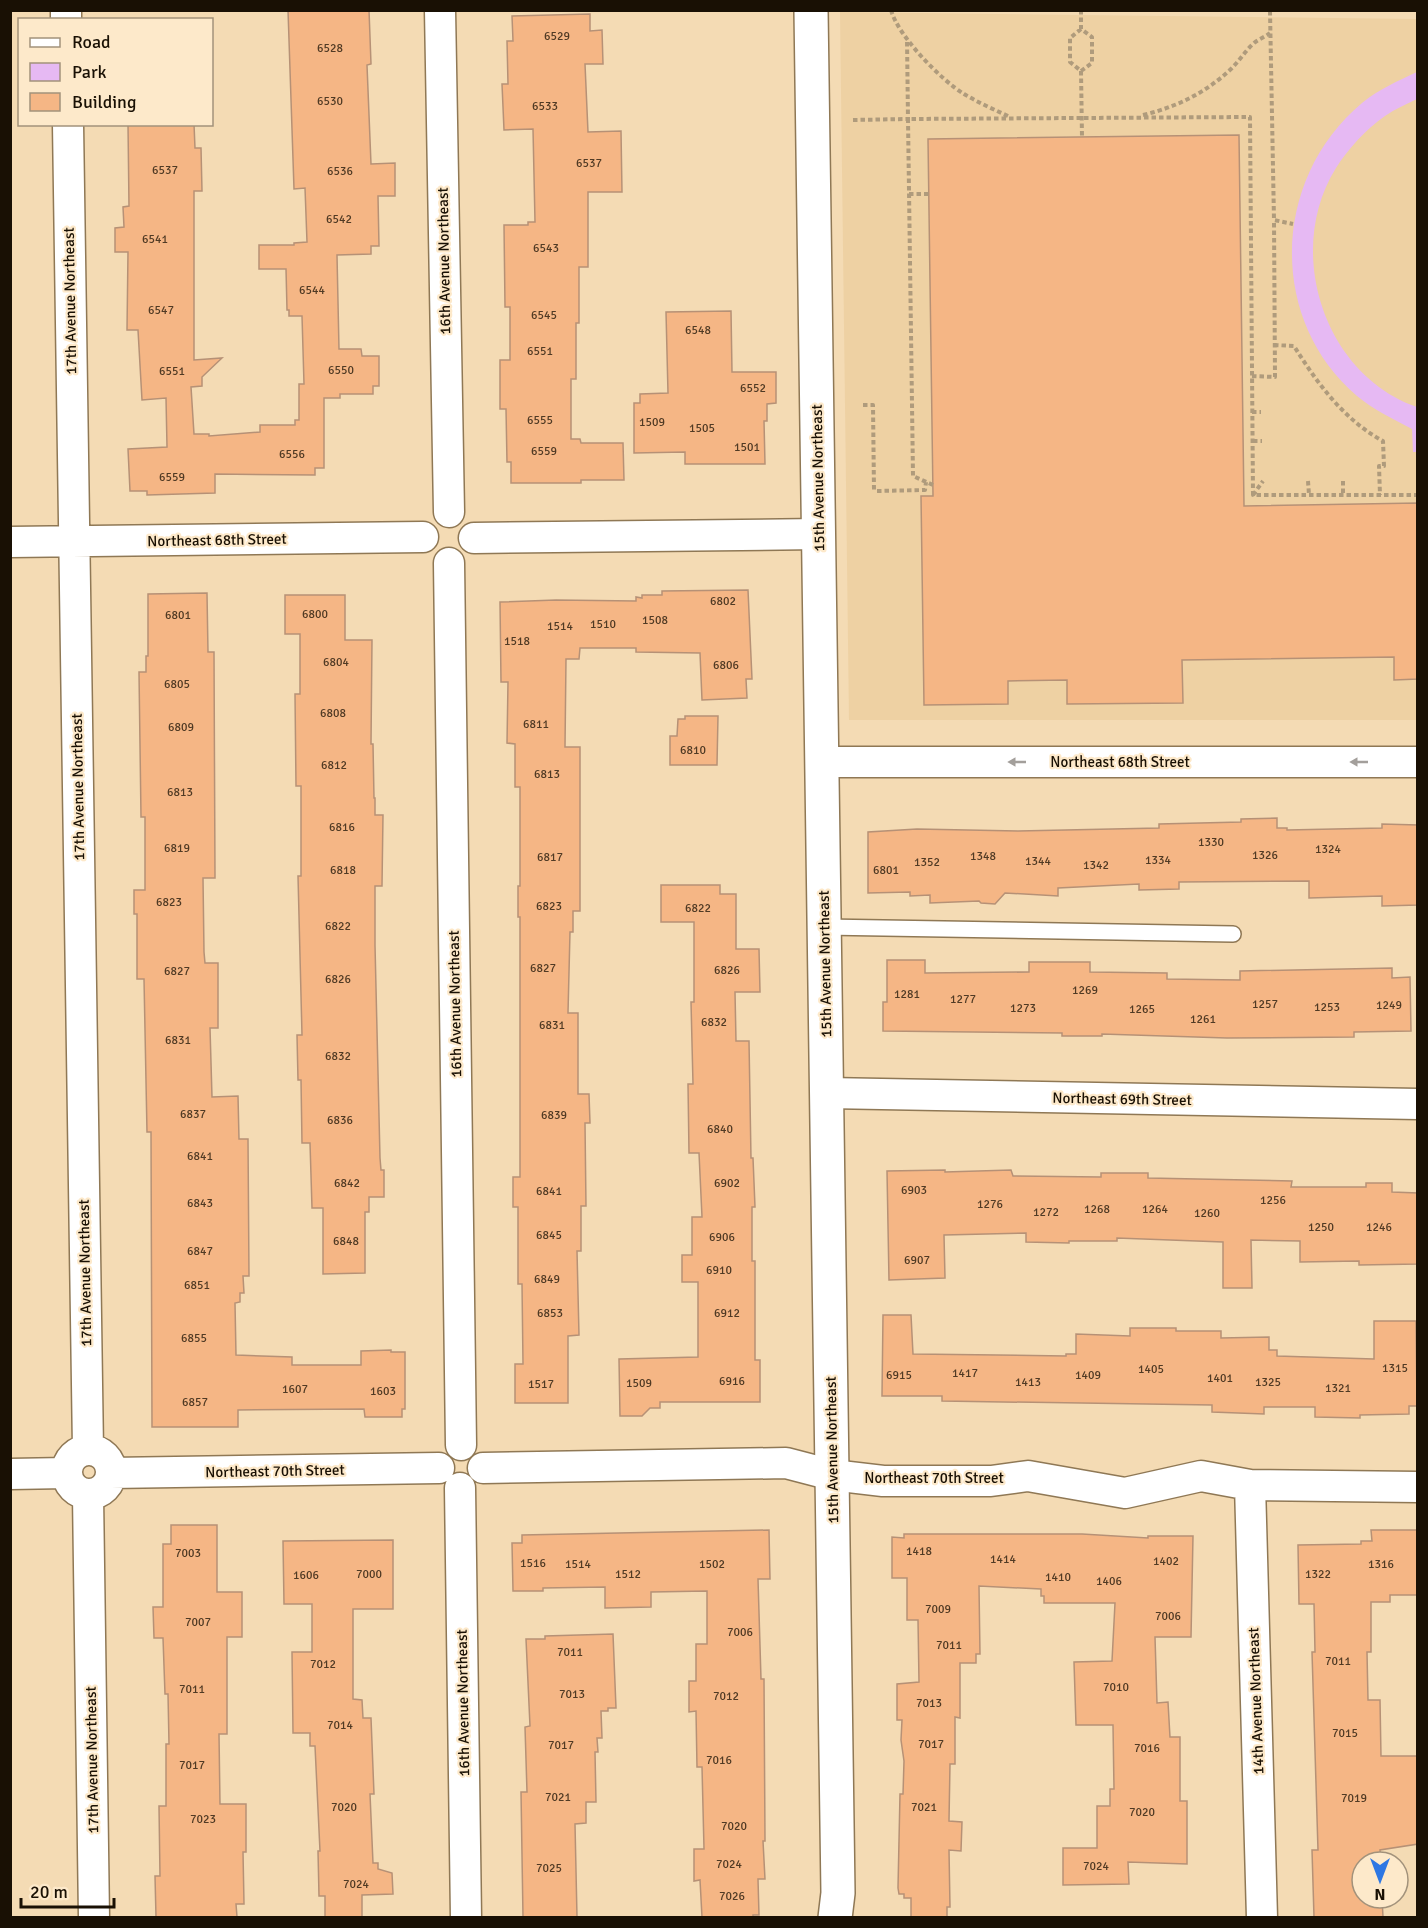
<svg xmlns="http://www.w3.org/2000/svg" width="1428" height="1928" viewBox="0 0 1428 1928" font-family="Signika,sans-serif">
<rect width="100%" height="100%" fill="#f4dbb4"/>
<path fill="#eed1a3" d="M840 12 1417 19V720H849Z"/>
<path fill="#e6b9f3" d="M1417 72V99C1407 104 1395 109 1385 116 1366 129 1348 149 1336 168 1284 251 1324 375 1417 407V452H1413L1412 429C1393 419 1374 410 1357 396 1267 319 1272 178 1362 103 1379 89 1398 81 1417 72Z"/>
<path fill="#f5b685" stroke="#b69176" stroke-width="1.5" d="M288 10H369L371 64 367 65 371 164 395 163V196H378L379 246H371V254L337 255 339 349H361L362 356H379V386H373V394H340V398H324V468H315V475L215 474V493L147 495V491H130L128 449 167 447 166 398 142 400 138 330H127L128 252H115V228L124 227 123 207 129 206 128 124H194L195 148H201L202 191H194V360L222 358 202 377V386L191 387 194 434H209V436L260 432V425H295V420H299V384H304L302 316H289V310H287L286 269H259V245H294V243L307 242 305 188 294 189Z
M590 14V31L602 30 603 64H585L588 132 621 131 622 192H588V267H579V323H576V379H571V439H580L581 443H623L624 480H581V483H511V462H507L506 409H500V360H510V307H505L504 225H528V222H535L533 129 504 130 502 84H508L507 41H513L512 16Z
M1239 135 1244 506 1418 503V679L1394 680V657L1182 660 1183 703 1067 704V680L1008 681V704L924 705 921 496H933L928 139Z
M731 311 732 372H776V403L767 404V421H764L765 464H685V452L634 453V403H640V394L668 393 666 312Z
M748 590 752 679H746L747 698 702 700 700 653 636 652V648H580L579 659H566L565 747H580V911H573V932H570L568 1013H578V1094H589L590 1123H585L586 1206H581V1251H577L579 1335 568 1336V1403H515V1364H523L522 1284H518V1207H513V1177H520V917H518V886H520V787H515V744L507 743 508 682H501L500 602 556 600 636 601V597L642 598V595H662V591Z
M207 593 208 652H214L215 878H203L204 952 205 963H218V1028H210L212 1097 238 1096 239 1139H248L249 1276H243L244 1293H240V1302L235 1303 236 1355 292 1357V1365H361V1351L391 1350V1352H405V1409H402V1417H365L364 1409 238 1410V1427H152L151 1132H147L144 979H137V914H134V890H145V817H141L139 672H146V656H148V594Z
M285 595H345V640H372L371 744H373L374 798H375V815H383L382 886H375V945L380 1158 381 1170H384V1197H369V1212H365V1273L323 1274V1208H312L310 1143H302L301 1080H298L297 1035H302L298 876H301V786H296L295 694H300V634H285Z
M685 716H718L717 765H670V736H677L678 719H685Z
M1277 818V828H1287V830L1382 828V824L1418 825V905L1382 906V896L1309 898V881L1179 882V889L1139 890V884L1058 888V896L1005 893 995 904 981 903 979 901 930 903V895L910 896V892L868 893V832L917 829 1018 831 1159 828V824L1241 822V819Z
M661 885H720V894H736V949H759L760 992H735L736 1041H749L751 1158H753L755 1207H752V1261H755V1360H760V1402H660V1408H650L642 1416H620L619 1359 698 1357V1282H682V1255H692V1217H702L699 1153H689L688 1084H693L691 1002H694V922H661Z
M887 960H925V973L1029 972V962H1090V972L1167 973V979L1240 980V971L1392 968V978L1410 977 1411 1031 1354 1032V1037L1227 1038 1102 1034V1036H1062V1033L883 1031V1002H887Z
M945 1170V1172L1011 1170 1013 1176 1101 1177V1173H1148V1178L1292 1181 1291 1187H1366V1183H1392V1192L1418 1193V1264L1359 1265V1261L1300 1262V1241L1251 1240 1252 1288H1223V1242L1117 1238V1241H1069V1243L1026 1242V1233L944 1235 945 1278 889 1280 887 1171Z
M883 1315H911L913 1354 1066 1356V1354H1076V1334L1130 1336V1328H1176V1331H1221V1338L1269 1337V1350H1277V1356L1374 1359V1321H1416L1417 1406H1409V1414L1360 1415V1418L1315 1417V1407H1264V1414L1212 1412V1405L942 1401V1396H882Z
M171 1525H217V1592H242V1637H227V1734H219L220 1804H246V1852H243L244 1904H236L237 1917H156L155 1876H160L159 1806H166V1744H169L168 1694H165L163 1638H154L153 1607H163V1544H171Z
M769 1530 770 1579H758L761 1679H764L765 1841H763L765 1879H758L759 1915H753V1917H702L700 1880 694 1881V1849H704L702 1767H697L696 1711 689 1712V1681H696V1644H707V1591L651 1592V1607L605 1608V1587L543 1588V1591H513L512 1543H522V1535Z
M1371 1530H1418V1595H1390V1602H1371V1652H1367L1368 1700H1380L1381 1756H1418V1844L1380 1850 1381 1862H1362V1898H1382L1383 1917H1314L1312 1850H1318L1312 1652H1315L1314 1604H1299L1298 1545 1361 1544V1541H1372Z
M904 1534H1082L1148 1538V1536H1193L1191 1637H1155L1157 1703 1168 1702 1170 1737H1180V1801H1187V1864L1128 1862 1129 1884 1063 1885V1848H1097V1806H1110V1789H1114L1113 1725H1076L1074 1662 1112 1661 1115 1603H1044V1596H1041V1589L979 1586 980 1654H976V1663H960V1718L955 1717V1764H950L949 1821 962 1822 961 1851 949 1850 950 1907H947V1917H911V1898H904V1894H899L898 1888 900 1794H903L904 1761 901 1740 902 1720H897V1684L919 1682 918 1620H907V1578H892V1537L904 1538Z
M393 1540V1609H353V1699L362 1700 363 1718H371L374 1794H370L373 1863H378V1869L392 1873 393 1894 362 1895V1917H325V1896H319L318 1851H320L315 1746H310V1733H293L292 1652H312V1604H284L283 1541Z
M613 1634 616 1708H608V1711H601L602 1738H597L598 1752H595L596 1802H586V1823L575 1824 577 1917H523L521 1792H527L525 1727 530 1726 526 1639H545V1636Z"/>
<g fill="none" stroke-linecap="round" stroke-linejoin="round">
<g stroke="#8f7855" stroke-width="18">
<path id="lane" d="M824 927 1233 934"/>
</g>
<g stroke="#8f7855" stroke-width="33">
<path id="street" d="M66 10V20
M440 10 449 512
M68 124 88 1450
M474 538 819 534
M10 542 423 537
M449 563 461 1445
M822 762H1418
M827 1093 1418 1104
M67 1472a22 22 0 1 1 44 0a22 22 0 1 1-44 0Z
M483 1468 786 1463 832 1475 883 1481H991L1028 1476 1125 1493 1201 1476 1250 1485 1418 1487
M111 1473 439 1468
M10 1474 66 1473
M1250 1485 1262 1918
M460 1488 466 1918
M88 1495 94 1918"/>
</g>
<g stroke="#8f7855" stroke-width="36">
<path id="secondary" d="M811 10 838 1893 835 1918"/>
</g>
<path stroke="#af9b7c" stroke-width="4" stroke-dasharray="4.5 3" stroke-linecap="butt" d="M891 10C898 36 941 80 964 94 979 103 995 110 1010 117
M1081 10V29
M1270 11 1274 220 1293 224
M1081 29 1070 38V62L1081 71 1082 137
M1081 71 1092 63V37L1081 29
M1143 115C1177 107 1207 92 1232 68 1240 60 1246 50 1254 43 1259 39 1265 37 1270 33
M853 120 908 119 907 39
M909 194H929
M1274 345 1294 346C1317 383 1344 420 1383 441L1384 466H1379L1380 495
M1252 376 1275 377 1274 220
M863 405H873L874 491
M1252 412H1261
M1253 441H1262
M1308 481 1309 495
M1343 481V495
M933 485 913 476 908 119 1250 117 1253 495H1418
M877 491 925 490 926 482
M1253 495 1263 481"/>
<use href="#lane" stroke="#fff" stroke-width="15"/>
<use href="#street" stroke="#fff" stroke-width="30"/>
<use href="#secondary" stroke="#fff" stroke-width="33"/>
</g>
<defs><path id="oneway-solid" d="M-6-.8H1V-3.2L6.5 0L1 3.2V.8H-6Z" transform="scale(1.5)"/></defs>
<g fill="#a39f9b">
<use href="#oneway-solid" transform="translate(1017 762) rotate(180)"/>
<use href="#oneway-solid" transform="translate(1359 762) rotate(180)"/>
</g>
<g text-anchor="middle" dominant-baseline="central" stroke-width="4.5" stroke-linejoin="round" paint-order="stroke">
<g font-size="12" fill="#503a24">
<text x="557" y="36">6529</text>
<text x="330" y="48">6528</text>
<text x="330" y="101">6530</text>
<text x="545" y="106">6533</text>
<text x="589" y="163">6537</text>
<text x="165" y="170">6537</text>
<text x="340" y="171">6536</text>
<text x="339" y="219">6542</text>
<text x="155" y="239">6541</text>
<text x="546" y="248">6543</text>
<text x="312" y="290">6544</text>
<text x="161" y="310">6547</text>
<text x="544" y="315">6545</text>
<text x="698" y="330">6548</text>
<text x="540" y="351">6551</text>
<text x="341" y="370">6550</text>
<text x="172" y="371">6551</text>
<text x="753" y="388">6552</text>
<text x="540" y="420">6555</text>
<text x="652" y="422">1509</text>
<text x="702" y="428">1505</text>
<text x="747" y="447">1501</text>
<text x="544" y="451">6559</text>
<text x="292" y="454">6556</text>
<text x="172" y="477">6559</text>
<text x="723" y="601">6802</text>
<text x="315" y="614">6800</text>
<text x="178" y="615">6801</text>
<text x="655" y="620">1508</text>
<text x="603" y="624">1510</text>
<text x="560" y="626">1514</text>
<text x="517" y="641">1518</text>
<text x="336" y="662">6804</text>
<text x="726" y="665">6806</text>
<text x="177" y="684">6805</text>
<text x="333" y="713">6808</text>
<text x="536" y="724">6811</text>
<text x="181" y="727">6809</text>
<text x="693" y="750">6810</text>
<text x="334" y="765">6812</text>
<text x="547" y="774">6813</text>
<text x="180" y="792">6813</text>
<text x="342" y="827">6816</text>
<text x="1211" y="842">1330</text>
<text x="177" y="848">6819</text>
<text x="1328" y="849">1324</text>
<text x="1265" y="855">1326</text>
<text x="983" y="856">1348</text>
<text x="550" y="857">6817</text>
<text x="1158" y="860">1334</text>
<text x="1038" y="861">1344</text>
<text x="927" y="862">1352</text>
<text x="1096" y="865">1342</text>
<text x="343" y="870">6818</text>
<text x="886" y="870">6801</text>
<text x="169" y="902">6823</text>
<text x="549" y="906">6823</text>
<text x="698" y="908">6822</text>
<text x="338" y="926">6822</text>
<text x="543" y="968">6827</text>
<text x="727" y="970">6826</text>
<text x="177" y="971">6827</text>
<text x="338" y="979">6826</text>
<text x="1085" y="990">1269</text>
<text x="907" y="994">1281</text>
<text x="963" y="999">1277</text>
<text x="1265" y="1004">1257</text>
<text x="1389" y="1005">1249</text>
<text x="1327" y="1007">1253</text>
<text x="1023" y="1008">1273</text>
<text x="1142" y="1009">1265</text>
<text x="1203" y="1019">1261</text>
<text x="714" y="1022">6832</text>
<text x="552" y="1025">6831</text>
<text x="178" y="1040">6831</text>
<text x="338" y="1056">6832</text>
<text x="193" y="1114">6837</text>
<text x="554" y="1115">6839</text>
<text x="340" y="1120">6836</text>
<text x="720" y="1129">6840</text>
<text x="200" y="1156">6841</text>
<text x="347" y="1183">6842</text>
<text x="727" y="1183">6902</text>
<text x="914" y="1190">6903</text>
<text x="549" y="1191">6841</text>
<text x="1273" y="1200">1256</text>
<text x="200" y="1203">6843</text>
<text x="990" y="1204">1276</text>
<text x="1097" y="1209">1268</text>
<text x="1155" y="1209">1264</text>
<text x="1046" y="1212">1272</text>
<text x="1207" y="1213">1260</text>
<text x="1321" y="1227">1250</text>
<text x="1379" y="1227">1246</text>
<text x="549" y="1235">6845</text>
<text x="722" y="1237">6906</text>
<text x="346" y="1241">6848</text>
<text x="200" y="1251">6847</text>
<text x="917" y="1260">6907</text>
<text x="719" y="1270">6910</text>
<text x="547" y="1279">6849</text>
<text x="197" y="1285">6851</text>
<text x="550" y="1313">6853</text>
<text x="727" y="1313">6912</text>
<text x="194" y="1338">6855</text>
<text x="1395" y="1368">1315</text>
<text x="1151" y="1369">1405</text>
<text x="965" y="1373">1417</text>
<text x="899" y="1375">6915</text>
<text x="1088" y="1375">1409</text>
<text x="1220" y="1378">1401</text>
<text x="732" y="1381">6916</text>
<text x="1028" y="1382">1413</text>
<text x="1268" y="1382">1325</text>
<text x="639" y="1383">1509</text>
<text x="541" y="1384">1517</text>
<text x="1338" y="1388">1321</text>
<text x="295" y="1389">1607</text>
<text x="383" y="1391">1603</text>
<text x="195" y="1402">6857</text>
<text x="919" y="1551">1418</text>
<text x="188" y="1553">7003</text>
<text x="1003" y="1559">1414</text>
<text x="1166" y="1561">1402</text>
<text x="533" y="1563">1516</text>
<text x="578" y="1564">1514</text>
<text x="712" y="1564">1502</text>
<text x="1381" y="1564">1316</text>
<text x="369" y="1574">7000</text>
<text x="628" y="1574">1512</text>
<text x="1318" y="1574">1322</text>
<text x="306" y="1575">1606</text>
<text x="1058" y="1577">1410</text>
<text x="1109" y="1581">1406</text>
<text x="938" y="1609">7009</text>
<text x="1168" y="1616">7006</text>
<text x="198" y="1622">7007</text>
<text x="740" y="1632">7006</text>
<text x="949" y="1645">7011</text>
<text x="570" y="1652">7011</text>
<text x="1338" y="1661">7011</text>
<text x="323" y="1664">7012</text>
<text x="1116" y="1687">7010</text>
<text x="192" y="1689">7011</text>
<text x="572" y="1694">7013</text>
<text x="726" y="1696">7012</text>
<text x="929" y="1703">7013</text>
<text x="340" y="1725">7014</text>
<text x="1345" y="1733">7015</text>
<text x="931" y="1744">7017</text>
<text x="561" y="1745">7017</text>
<text x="1147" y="1748">7016</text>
<text x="719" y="1760">7016</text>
<text x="192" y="1765">7017</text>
<text x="558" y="1797">7021</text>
<text x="1354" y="1798">7019</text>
<text x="344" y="1807">7020</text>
<text x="924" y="1807">7021</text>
<text x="1142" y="1812">7020</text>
<text x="203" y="1819">7023</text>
<text x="734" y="1826">7020</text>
<text x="729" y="1864">7024</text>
<text x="1096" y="1866">7024</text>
<text x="549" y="1868">7025</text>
<text x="356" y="1884">7024</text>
<text x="732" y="1896">7026</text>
</g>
<g font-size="15" fill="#191004" stroke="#fde9ca">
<text transform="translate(444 261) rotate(-91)">16th Avenue Northeast</text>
<text transform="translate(70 301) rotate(-91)">17th Avenue Northeast</text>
<text transform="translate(818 478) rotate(-91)">15th Avenue Northeast</text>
<text transform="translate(217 540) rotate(-1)">Northeast 68th Street</text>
<text x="1120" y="762">Northeast 68th Street</text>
<text transform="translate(78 787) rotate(-91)">17th Avenue Northeast</text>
<text transform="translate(825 964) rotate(-91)">15th Avenue Northeast</text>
<text transform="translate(455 1004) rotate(-91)">16th Avenue Northeast</text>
<text transform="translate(1122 1099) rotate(1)">Northeast 69th Street</text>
<text transform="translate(85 1273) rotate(-91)">17th Avenue Northeast</text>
<text transform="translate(832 1450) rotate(-91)">15th Avenue Northeast</text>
<text transform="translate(275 1471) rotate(-1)">Northeast 70th Street</text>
<text x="934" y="1478">Northeast 70th Street</text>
<text transform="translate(1256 1701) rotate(-92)">14th Avenue Northeast</text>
<text transform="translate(463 1703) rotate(-91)">16th Avenue Northeast</text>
<text transform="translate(92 1760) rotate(-91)">17th Avenue Northeast</text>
</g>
</g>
<rect width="1428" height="1928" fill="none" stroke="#191004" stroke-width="24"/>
<rect x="18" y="18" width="195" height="108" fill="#fde9ca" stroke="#a2927b" stroke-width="1.5"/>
<rect x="30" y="38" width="30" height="9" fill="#ffffff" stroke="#a2927b" stroke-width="1.5"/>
<text x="72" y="48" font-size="18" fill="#191004">Road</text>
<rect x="30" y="63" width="30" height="18" fill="#e6b9f3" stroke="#a2927b" stroke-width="1.5"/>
<text x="72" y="78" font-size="18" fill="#191004">Park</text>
<rect x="30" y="93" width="30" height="18" fill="#f5b685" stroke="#a2927b" stroke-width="1.5"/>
<text x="72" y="108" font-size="18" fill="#191004">Building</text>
<g transform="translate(1380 1880) rotate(180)"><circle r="28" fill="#fde9ca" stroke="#a2927b" stroke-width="1.5"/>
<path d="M0-4.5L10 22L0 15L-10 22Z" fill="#2d77e3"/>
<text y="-9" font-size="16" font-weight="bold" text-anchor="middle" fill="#191004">N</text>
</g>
<path d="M21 1898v9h93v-9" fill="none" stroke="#191004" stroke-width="3"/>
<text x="30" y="1898" font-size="18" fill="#191004" stroke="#fde9ca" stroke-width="4.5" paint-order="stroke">20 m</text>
</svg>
